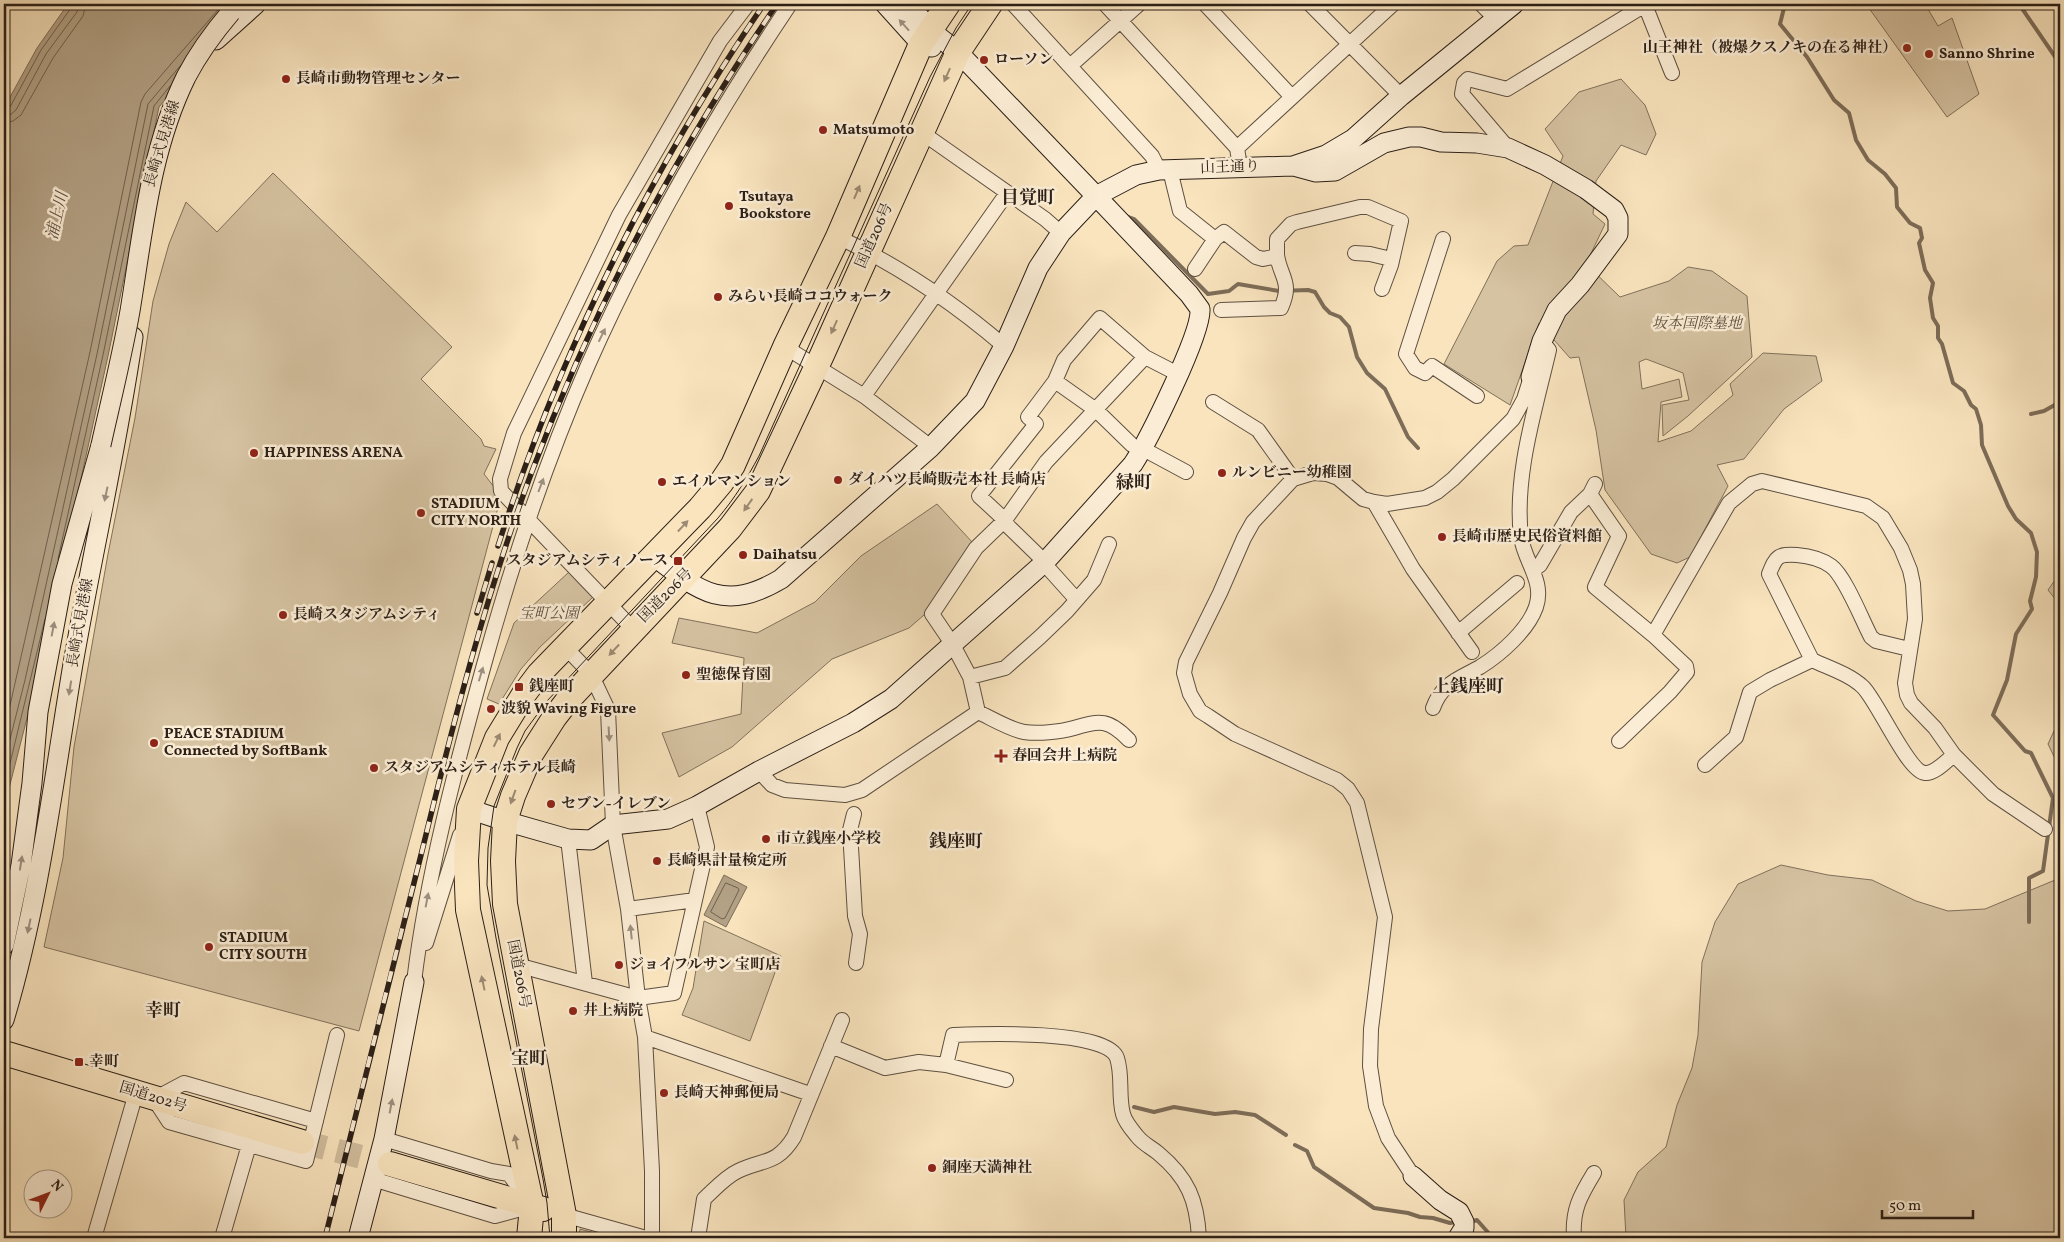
<svg xmlns="http://www.w3.org/2000/svg" width="2064" height="1242" viewBox="0 0 2064 1242" font-family="Vollkorn,'Noto Serif JP',serif">
<rect width="100%" height="100%" fill="#f9e4be"/>
<filter id="stains"><feTurbulence type="fractalNoise" baseFrequency=".004" numOctaves="4"/><feColorMatrix values="0 0 0 0 .2 0 0 0 0 .09 0 0 0 0 .02 0 0 0 .5 -.17"/></filter>
<radialGradient id="worn" r=".72"><stop offset=".6" stop-color="#630" stop-opacity="0"/><stop offset="1" stop-color="#630" stop-opacity=".3"/></radialGradient>
<path fill="#d6c3a2" stroke="#80715c" d="M1866 4H1925L1938 26 1952 18 1979 94 1947 117Z
M1621 79 1645 105 1656 134 1646 155 1621 145 1596 181 1593 214 1605 224 1586 264 1620 297 1669 281 1688 267 1712 271 1747 296 1752 357 1688 416 1663 436 1662 405 1689 400 1683 373 1646 359 1639 362 1642 389 1679 379 1682 397 1661 402 1658 442 1691 431 1733 395 1730 384 1763 353 1816 356 1822 381 1784 409 1744 459 1717 465 1728 486 1690 557 1677 563 1651 554 1605 490 1596 430 1579 357 1570 358 1539 323 1510 405 1444 364 1497 261 1514 246 1528 245 1563 156 1545 129 1579 92Z
M273 173 452 347 421 379 481 439 484 446 496 449 484 474 501 496 359 1031 44 947 63 858 74 747 108 554 135 418 153 301 169 244 186 202 217 232Z
M937 504 973 543 924 615 909 628 832 659 732 747 679 777 662 733 741 714 744 658 672 643 679 618 757 633 815 602 861 556Z
M569 572 593 597 540 647 521 669 499 704 487 699 514 623Z
M2060 573V605L2048 590Z
M2060 718V769L2048 744Z
M1781 865 1828 875 1872 880 1916 901 1948 911 1985 909 2060 878V1238H1626L1624 1200 1638 1172 1666 1147 1677 1105 1692 1068 1698 1035 1702 962 1715 922 1738 884Z
M704 921 781 956 750 1041 682 1015 693 988Z
M580 1229 606 1236V1238H579Z"/>
<path fill="#b3a185" stroke="#7d6d59" d="M68 4H248L159 107 108 356 36 683 4 808V108L37 48Z
M724 875 747 887 726 927 704 915Z"/>
<g fill="none" stroke-linecap="round" stroke-linejoin="round">
<path stroke="#6f604e" stroke-width="1" d="M4 109 10 107 41 50 71 8 72 4
M4 116 10 115 16 110 46 54 77 12 78 4
M4 123 13 121 21 115 53 58 83 16 86 4
M58 559 103 355 154 106 170 86
M4 732 90 352 141 102 145 94 223 4
M4 763 25 680 97 354 148 104 181 65
M4 788 45 619
M726 883 738 888 739 890 725 918 722 919 711 912Z"/>
<path stroke="#7d6d59" stroke-width="4" d="M1785 4 1780 24 1807 57 1834 100 1849 113 1856 140 1868 160 1885 174 1896 188 1897 207 1910 223 1920 228 1922 238 1919 243 1925 270 1933 283 1930 298 1933 318 1938 326V338L1942 344 1953 383 1964 391 1971 405 1976 409 1981 425 1982 445 2008 506 2016 519 2031 533 2037 552 2036 577 2030 601 2032 609 2016 634 2007 680 1993 715 2025 751 2031 753 2053 798 2043 871 2029 878V922
M2019 4 2060 64
M1126 216 1134 219 1208 294 1229 291 1238 284 1279 291 1308 290 1315 292 1324 307 1330 313 1340 317 1349 327 1357 357 1367 373 1385 389 1408 437 1418 448
M2031 414 2044 411 2060 402
M1134 1107 1154 1112 1174 1107 1215 1114 1235 1112 1255 1115 1286 1135
M1295 1145 1307 1151 1314 1167 1374 1208 1408 1213 1420 1217 1433 1218 1450 1223 1456 1222
M1473 1221 1477 1220 1493 1238"/>
<path stroke="#d0bd9d" stroke-width="24" stroke-dasharray="24 12" stroke-linecap="butt" d="M302 1142 390 1164"/>
<g stroke="#5e5041" stroke-width="16">
<path id="street" d="M1013 4 1152 156 1159 170
M1105 4 1237 148 1240 167
M1205 4 1292 97
M1310 4 1401 96
M1481 4 1495 18
M1070 66 1139 4
M921 132 1045 219 1061 233
M1237 148 1393 4
M1508 148 1462 94 1464 83 1468 79 1507 89 1645 5 1672 73
M1170 170 1180 211 1215 239 1224 232 1256 257 1263 259 1277 256
M838 237C897 265 954 303 1004 346
M1443 239 1406 354 1415 368 1425 373 1432 366 1477 396
M1355 253 1370 254 1391 259
M1195 269 1215 239
M1221 310 1281 308C1293 282 1280 277 1277 255 1277 249 1277 244 1277 239L1291 224 1297 222 1360 207H1368L1401 221 1391 265 1382 289
M785 347 864 396 931 447
M1055 381 1096 410 1132 445 1147 451 1186 472
M864 396 1007 193
M1213 402 1258 430 1293 479
M1590 494 1619 536 1595 587 1653 635 1686 666 1687 672 1670 692 1619 741
M1374 502 1413 569 1472 652
M1533 570 1540 565 1571 512 1590 494 1595 484
M1076 599 1049 569 1045 562 1008 526 1005 520 979 496 1036 424 1028 417 1055 381 1064 360 1100 318 1145 357 1178 374
M633 629 501 491 500 479 514 433 619 215 720 41 748 4
M1458 633 1517 583
M1653 635 1729 503 1752 484 1762 481 1866 506 1883 518 1901 548 1910 570 1913 584 1915 619 1905 683 1907 695 1911 703 1935 728 1954 755 1993 794 2045 829
M565 647 591 674 608 710 613 825 628 909 638 998 645 1037 652 1171V1238
M1812 660 1769 574C1776 556 1778 554 1797 555 1809 556 1820 558 1831 566 1845 576 1862 620 1871 637L1876 641 1909 649
M970 677 1005 668 1040 637 1067 611 1094 580 1109 544
M1433 708C1442 683 1459 679 1480 667 1501 654 1528 630 1536 607 1545 581 1524 561 1521 537 1514 475 1535 411 1549 350L1542 341
M978 712 970 677 953 645 932 614 976 548 1005 520 1046 462 1145 357
M1705 765 1736 737 1750 692 1770 680 1812 660C1829 668 1849 674 1863 687 1878 702 1908 772 1925 773 1935 774 1947 760 1954 755
M759 771 772 785 785 790 845 795 862 790 978 712C991 718 1011 730 1024 732 1038 734 1060 732 1074 728 1100 720 1109 719 1129 740
M854 814 850 830 855 916 860 934 856 963
M568 839 585 983
M628 909 695 900
M426 943 460 835
M517 965 638 998 674 993 707 847 697 806
M414 982C427 874 456 766 485 661 513 560 546 461 588 365 644 238 713 119 790 4
M645 1037 810 1094
M831 1046 885 1068 919 1062 946 1065 953 1035C981 1034 1107 1029 1117 1058 1123 1076 1118 1096 1123 1114 1125 1122 1132 1130 1137 1136 1143 1144 1151 1147 1158 1153 1188 1178 1197 1200 1199 1238
M946 1065 1006 1080
M316 1121 184 1083 154 1099 169 1122 306 1161 337 1035
M1413 1176 1388 1138 1376 1106 1370 1066 1371 1029 1385 917 1357 803 1348 789 1337 780 1235 734 1208 716 1200 711 1190 694 1184 673 1186 662 1220 593 1244 538 1253 522 1293 479 1313 473 1327 474 1338 478 1363 499 1374 502 1387 504 1425 498 1437 492 1453 479 1513 419 1524 399 1531 377
M373 1179 495 1216 532 1206 509 1174 491 1171 384 1139
M564 1215 646 1238
M94 1238 136 1093
M222 1238 249 1145
M698 1238 704 1199C714 1190 725 1177 738 1171 763 1159 777 1165 794 1137L842 1020
M1574 1238C1572 1210 1580 1196 1594 1173"/>
</g>
<g stroke="#2b1f17" stroke-width="21">
<path id="secondary" d="M885 4 921 44 932 47
M909 4 930 30 958 52 1096 196 1136 175 1159 170 1293 166 1326 155 1353 139 1401 96 1514 4
M216 40 256 4
M1294 166 1316 172 1335 171 1384 143 1409 137H1421L1441 142 1477 143 1508 148 1545 165 1586 189 1614 210 1618 218V234L1580 285 1557 310 1542 341 1531 377
M469 809 505 821 568 839 591 840 613 825 668 819 697 806 759 771 853 723 891 699 1045 562 1133 464C1148 441 1202 333 1200 309L1189 294 1096 196 1061 233 1038 268 1004 346 975 401 931 447 781 579C725 612 701 593 655 557
M4 945 21 865 32 783 38 712 51 643 62 584 101 445
M4 1020C39 903 53 784 73 664 92 555 117 447 133 337
M1413 1176 1440 1200 1459 1212 1464 1222V1228L1458 1238
M358 1238 384 1139 414 982"/>
</g>
<g stroke="#2b1f17" stroke-width="26">
<path id="highway" d="M4 1053 302 1142
M390 1164 543 1209
M529 1238 532 1206 468 910 466 861 469 809 497 738 524 694 539 674 700 508 721 483 733 465 785 347 838 237 921 44 948 4
M564 1238V1215L505 904 503 861 505 821 513 796 531 754 554 718 568 700 730 528 758 491 822 355 958 52 990 4"/>
</g>
<use href="#street" stroke="#fbedd5" stroke-width="14"/>
<use href="#secondary" stroke="#fbedd5" stroke-width="19"/>
<use href="#highway" stroke="#f9e4be" stroke-width="24"/>
<path stroke="#2b1f17" stroke-width="1" d="M550 1238 547 1203 543 1179 496 938 487 885 488 848 494 806 517 748 525 731 547 701 718 518C735 498 747 478 759 456L930 77 956 28 972 4"/>
<g stroke="#2b1f17" stroke-width="5.5">
<path id="rail" d="M498 546C559 354 650 171 764 4
M477 613 492 563
M325 1238C357 1109 389 980 422 851 453 724 485 597 531 474 593 308 677 151 777 4"/>
</g>
<use href="#rail" stroke="#fbedd5" stroke-width="4" stroke-dasharray="11" stroke-linecap="butt"/>
<g stroke="#2b1f17" stroke-width="21" stroke-linecap="butt">
<path id="secondary-bridge" d="M101 445C111 400 122 356 130 311 143 232 150 150 186 77 198 54 214 32 231 12"/>
</g>
<use href="#secondary-bridge" stroke="#fbedd5" stroke-width="19"/>
</g>
<defs><path id="oneway-solid" d="M-6-.8H1V-3.2L6.5 0L1 3.2V.8H-6Z" transform="scale(1.25)"/></defs>
<g fill="#9d9080">
<use href="#oneway-solid" transform="translate(904 25) rotate(-132)"/>
<use href="#oneway-solid" transform="translate(602 335) rotate(-64)"/>
<use href="#oneway-solid" transform="translate(541 485) rotate(-69)"/>
<use href="#oneway-solid" transform="translate(106 494) rotate(102)"/>
<use href="#oneway-solid" transform="translate(53 629) rotate(-79)"/>
<use href="#oneway-solid" transform="translate(481 674) rotate(-73)"/>
<use href="#oneway-solid" transform="translate(70 688) rotate(99)"/>
<use href="#oneway-solid" transform="translate(609 734) rotate(87)"/>
<use href="#oneway-solid" transform="translate(21 863) rotate(-81)"/>
<use href="#oneway-solid" transform="translate(427 900) rotate(-79)"/>
<use href="#oneway-solid" transform="translate(29 926) rotate(102)"/>
<use href="#oneway-solid" transform="translate(631 932) rotate(-96)"/>
<use href="#oneway-solid" transform="translate(391 1106) rotate(-79)"/>
</g>
<g fill="#9c8b73">
<use href="#oneway-solid" transform="translate(947 75) rotate(114)"/>
<use href="#oneway-solid" transform="translate(857 192) rotate(-67)"/>
<use href="#oneway-solid" transform="translate(834 327) rotate(114)"/>
<use href="#oneway-solid" transform="translate(748 505) rotate(125)"/>
<use href="#oneway-solid" transform="translate(683 526) rotate(-47)"/>
<use href="#oneway-solid" transform="translate(614 650) rotate(133)"/>
<use href="#oneway-solid" transform="translate(497 740) rotate(-64)"/>
<use href="#oneway-solid" transform="translate(513 797) rotate(110)"/>
<use href="#oneway-solid" transform="translate(483 983) rotate(-102)"/>
<use href="#oneway-solid" transform="translate(516 1142) rotate(-102)"/>
</g>
<g fill="#8f2418" stroke="#fbedd5" stroke-width="2">
<circle cx="1907" cy="48" r="5"/>
<circle cx="1929" cy="54" r="5"/>
<circle cx="984" cy="60" r="5"/>
<circle cx="286" cy="79" r="5"/>
<circle cx="823" cy="130" r="5"/>
<circle cx="729" cy="206" r="5"/>
<circle cx="718" cy="297" r="5"/>
<circle cx="254" cy="453" r="5"/>
<circle cx="1222" cy="473" r="5"/>
<circle cx="838" cy="480" r="5"/>
<circle cx="662" cy="482" r="5"/>
<circle cx="421" cy="513" r="5"/>
<circle cx="1442" cy="537" r="5"/>
<circle cx="743" cy="555" r="5"/>
<rect x="673" y="556" width="10" height="10" rx="2.5"/>
<circle cx="283" cy="615" r="5"/>
<circle cx="686" cy="675" r="5"/>
<rect x="514" y="682" width="10" height="10" rx="2.5"/>
<circle cx="491" cy="709" r="5"/>
<circle cx="154" cy="743" r="5"/>
<path d="M998.5 748.5h5v5h5v5h-5v5h-5v-5h-5v-5h5z"/>
<circle cx="374" cy="768" r="5"/>
<circle cx="551" cy="804" r="5"/>
<circle cx="766" cy="839" r="5"/>
<circle cx="657" cy="861" r="5"/>
<circle cx="209" cy="947" r="5"/>
<circle cx="619" cy="965" r="5"/>
<circle cx="573" cy="1011" r="5"/>
<rect x="74" y="1057" width="10" height="10" rx="2.5"/>
<circle cx="664" cy="1093" r="5"/>
<circle cx="932" cy="1168" r="5"/>
</g>
<g text-anchor="middle" dominant-baseline="central" stroke-width="5" stroke-linejoin="round" paint-order="stroke">
<g font-size="15" font-weight="bold" fill="#2b1f17" stroke="#fbedd5" text-anchor="start">
<text x="1897" y="48" text-anchor="end">山王神社（被爆クスノキの在る神社）</text>
<text x="1939" y="54">Sanno Shrine</text>
<text x="994" y="60">ローソン</text>
<text x="296" y="79">長崎市動物管理センター</text>
<text x="833" y="130">Matsumoto</text>
<text x="739" y="197">Tsutaya<tspan x="739" dy="17">Bookstore</tspan></text>
<text x="728" y="297">みらい長崎ココウォーク</text>
<text x="264" y="453">HAPPINESS ARENA</text>
<text x="1232" y="473">ルンビニー幼稚園</text>
<text x="848" y="480">ダイハツ長崎販売本社 長崎店</text>
<text x="672" y="482">エイルマンション</text>
<text x="431" y="504">STADIUM<tspan x="431" dy="17">CITY NORTH</tspan></text>
<text x="1452" y="537">長崎市歴史民俗資料館</text>
<text x="753" y="555">Daihatsu</text>
<text x="668" y="561" text-anchor="end">スタジアムシティノース</text>
<text x="293" y="615">長崎スタジアムシティ</text>
<text x="696" y="675">聖徳保育園</text>
<text x="529" y="687">銭座町</text>
<text x="501" y="709">波貌 Waving Figure</text>
<text x="164" y="734">PEACE STADIUM<tspan x="164" dy="17">Connected by SoftBank</tspan></text>
<text x="1012" y="756">春回会井上病院</text>
<text x="384" y="768">スタジアムシティホテル長崎</text>
<text x="561" y="804">セブン-イレブン</text>
<text x="776" y="839">市立銭座小学校</text>
<text x="667" y="861">長崎県計量検定所</text>
<text x="219" y="938">STADIUM<tspan x="219" dy="17">CITY SOUTH</tspan></text>
<text x="629" y="965">ジョイフルサン 宝町店</text>
<text x="583" y="1011">井上病院</text>
<text x="89" y="1062">幸町</text>
<text x="674" y="1093">長崎天神郵便局</text>
<text x="942" y="1168">銅座天満神社</text>
</g>
<g font-size="15" fill="#2b1f17" stroke="#fbedd5">
<text transform="translate(163 144) rotate(-73)">長崎式見港線</text>
<text transform="translate(1230 168) rotate(-2)">山王通り</text>
<text transform="translate(875 236) rotate(-66)">国道206号</text>
<text transform="translate(666 596) rotate(-45)">国道206号</text>
<text transform="translate(81 623) rotate(-80)">長崎式見港線</text>
<text transform="translate(518 974) rotate(79)">国道206号</text>
<text transform="translate(153 1098) rotate(17)">国道202号</text>
</g>
<g font-size="15" font-style="italic" fill="#5e5041" stroke="#fbedd5">
<text x="1697" y="324">坂本国際墓地</text>
<text x="549" y="614">宝町公園</text>
</g>
<g font-size="16" font-style="italic" fill="#5b4c3e" stroke="#fbedd5">
<text transform="translate(58 216) rotate(-77)">浦上川</text>
</g>
<g font-size="18" font-weight="bold" fill="#2b1f17" stroke="#fbedd5">
<text x="1028" y="198">目覚町</text>
<text x="1134" y="483">緑町</text>
<text x="1468" y="687">上銭座町</text>
<text x="956" y="842">銭座町</text>
<text x="163" y="1011">幸町</text>
<text x="529" y="1059">宝町</text>
</g>
</g>
<rect width="2064" height="1242" fill="none" stroke="#f9e4be" stroke-width="20"/>
<rect x="5" y="5" width="2054" height="1232" fill="none" stroke="#2b1f17" stroke-width="2.5"/>
<rect x="10" y="10" width="2044" height="1222" fill="none" stroke="#2b1f17"/>
<g transform="translate(48 1194) rotate(48)"><circle r="24" fill="#fbedd5" stroke="#a89b89"/>
<path d="M0-4L9 19L0 12L-9 19Z" fill="#8f2418"/>
<text y="-8" font-size="14" font-weight="bold" text-anchor="middle" fill="#2b1f17">N</text>
</g>
<path d="M1882 1210v8h91v-8" fill="none" stroke="#2b1f17" stroke-width="2.5"/>
<text x="1889" y="1210" font-size="15" fill="#2b1f17" stroke="#fbedd5" stroke-width="4" paint-order="stroke">50 m</text>
<rect width="100%" height="100%" filter="url(#stains)"/>
<rect width="100%" height="100%" fill="url(#worn)"/>
</svg>
